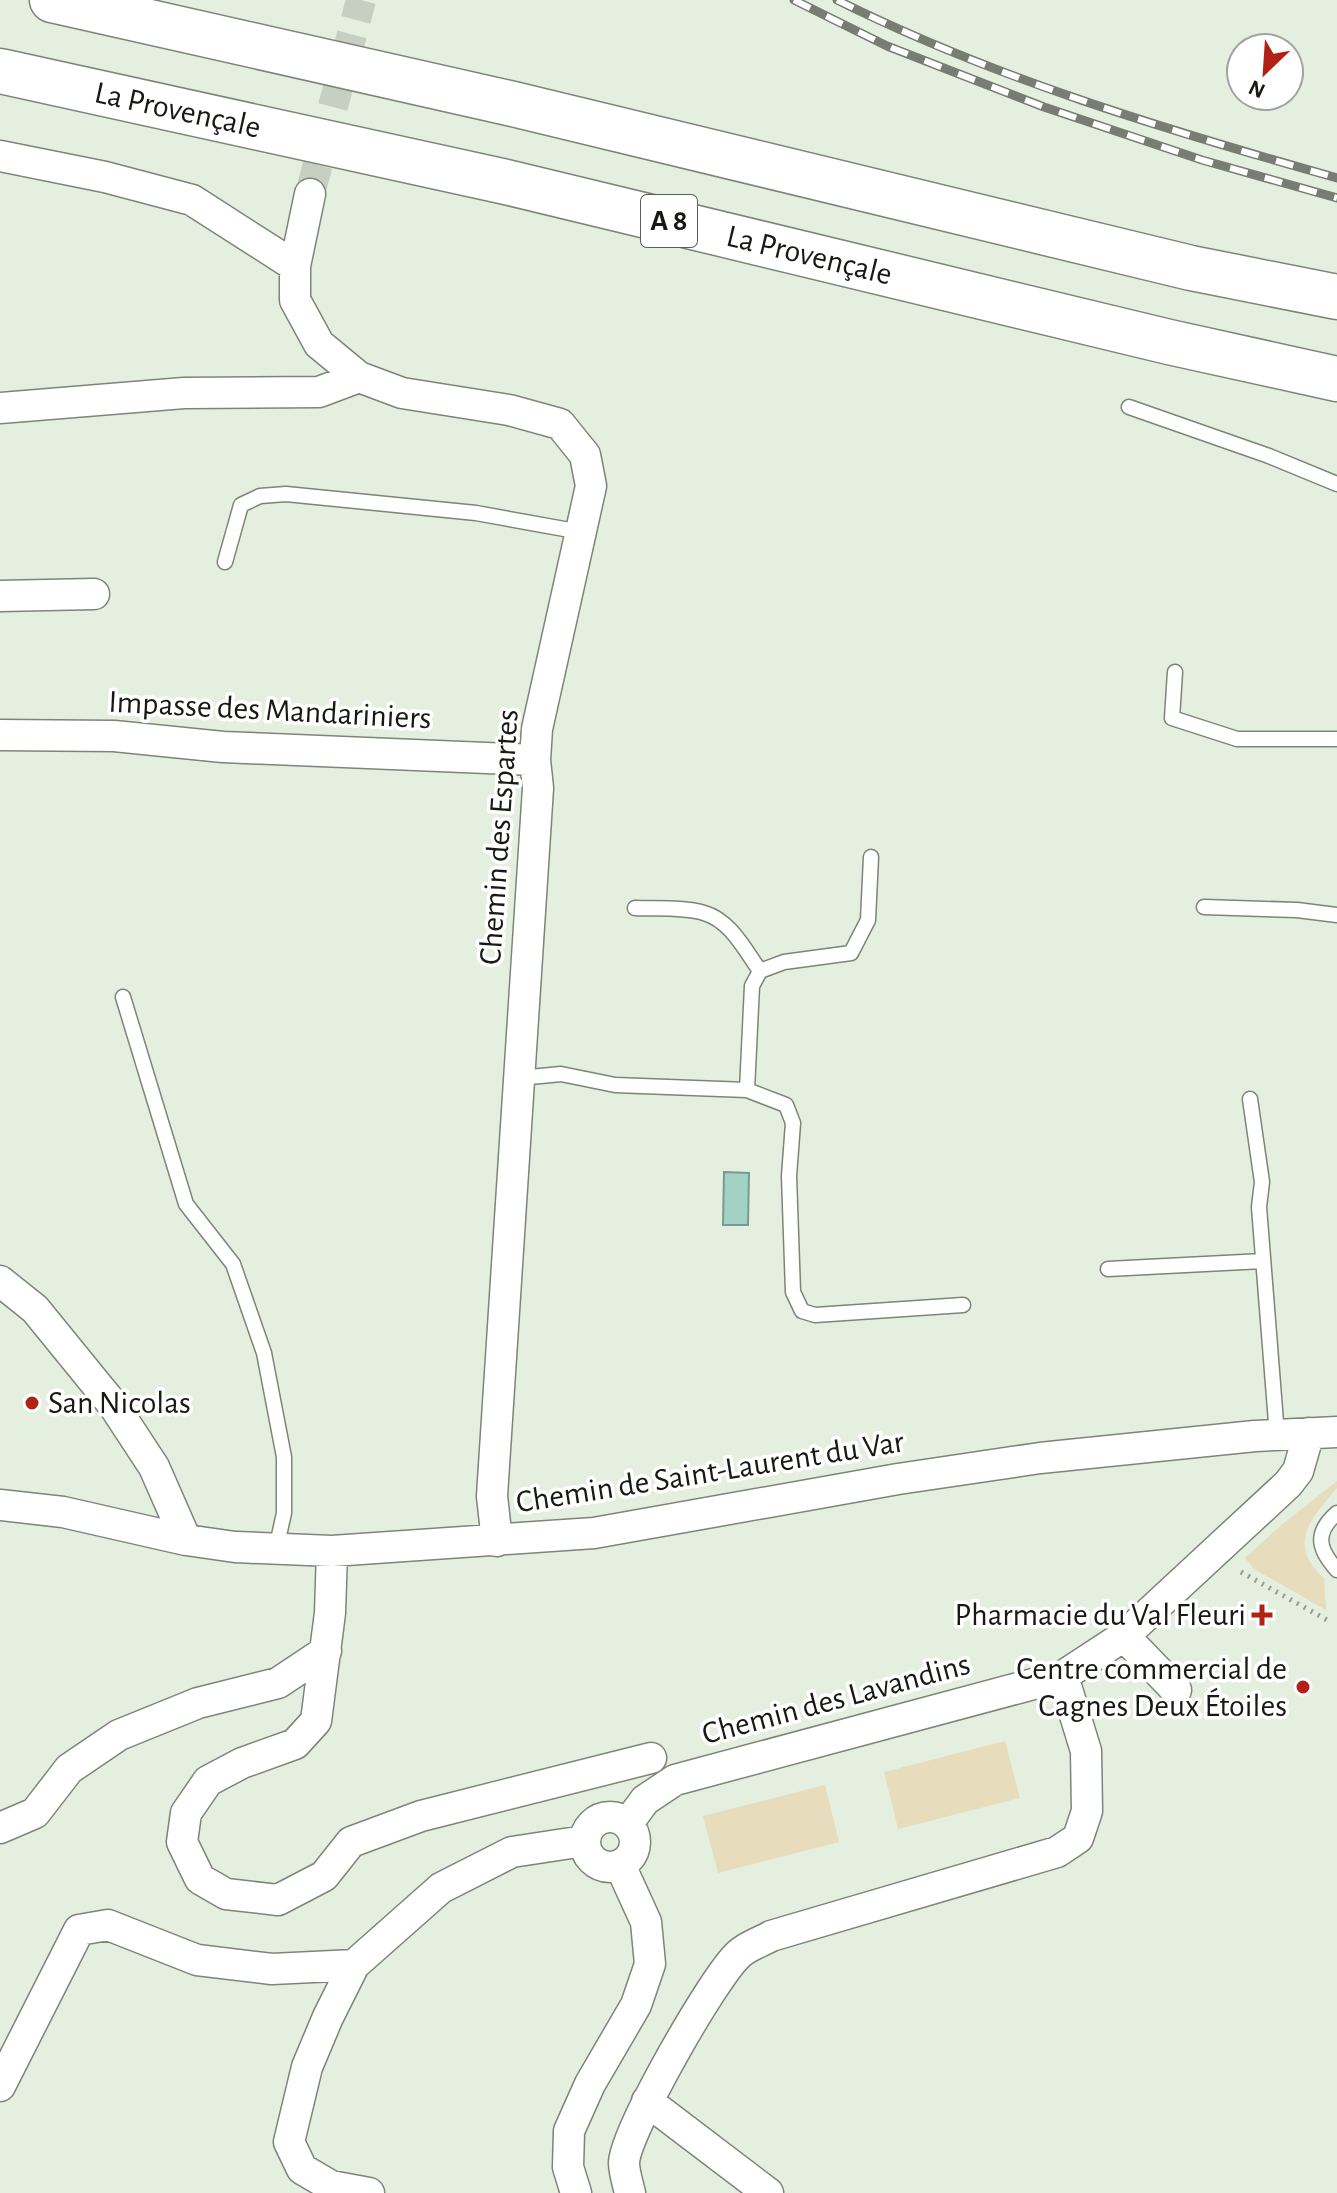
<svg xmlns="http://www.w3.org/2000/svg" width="1337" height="2193" viewBox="0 0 1337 2193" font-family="'Alegreya Sans',sans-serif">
<rect width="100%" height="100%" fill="#e5efdf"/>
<path fill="#e7dcbb" d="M1337 1481V1488C1311 1518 1286 1545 1324 1578L1326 1610 1254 1569 1245 1558 1279 1527Z
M1005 1741 1020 1798 898 1829 884 1772Z
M825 1785 839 1842 718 1873 703 1816Z"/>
<path fill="#a2d2c4" stroke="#789a8f" stroke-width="2" d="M724 1172 749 1173 748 1225H723Z"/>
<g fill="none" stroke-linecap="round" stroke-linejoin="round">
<path stroke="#c6cfc1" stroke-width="30" stroke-dasharray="30 15" stroke-linecap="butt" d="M310 194 361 0"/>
<g stroke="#7c8577" stroke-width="17">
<path id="service" d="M1129 407 1269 456 1337 484
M225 562 241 505 260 496 286 494 476 513 581 532
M1175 672 1172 718 1237 739H1337
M1204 907 1297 910 1337 915
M635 908C657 909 684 907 704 913 730 920 745 950 760 971
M123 997 186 1204 233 1264 264 1353 284 1457V1513L276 1549
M520 1078 561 1074 615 1085 747 1090 786 1105 793 1123 789 1176 793 1292 802 1311 815 1315 963 1305
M747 1090 752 986 760 971 784 962 851 953 868 920 871 857
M1250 1099 1262 1182 1259 1207 1277 1435
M1108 1269 1263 1261
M1337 1513C1314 1533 1318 1549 1337 1570"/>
</g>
<g stroke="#7c8577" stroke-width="33">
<path id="minor" d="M0 156 105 177 192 200 295 266
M310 194 295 266V300L319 344 359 377 402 393 509 410 560 424 585 455 591 486 537 729 535 760 538 788 492 1496 497 1541
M0 408 184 393 319 392 359 377
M0 596 94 594
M0 735 114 736 223 747 535 760
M0 1281 35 1309 114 1406 154 1467 186 1540
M0 1505 63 1512 186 1540 235 1547 332 1551 594 1533 898 1479 1040 1458 1255 1436 1337 1432
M332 1551 330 1613 316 1721 295 1744 242 1763 208 1781 186 1813 182 1842 200 1879 226 1894 278 1900 324 1876 351 1842 421 1816 651 1758
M1124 1636 1176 1690
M585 1842a25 25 0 1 1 50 0a25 25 0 1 1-50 0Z
M628 1823 645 1800 675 1780 1063 1676 1124 1636 1288 1484 1298 1471 1309 1433
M0 1828 35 1813 69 1769 119 1735 198 1703 278 1683 326 1651
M0 2086 79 1930 108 1925 197 1960 272 1969 354 1965
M647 2101 768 2193
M369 2193 331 2186 302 2169 289 2142 307 2067 328 2017 354 1965 441 1888 512 1852 584 1841
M576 2193 568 2167 569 2131 590 2084 636 2005 650 1964 646 1922 620 1865
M630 2193C628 2184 624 2172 624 2163 625 2132 714 1976 739 1954 747 1946 761 1942 771 1936L1057 1852 1078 1838 1087 1811 1086 1751 1063 1676"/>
</g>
<g stroke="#7c8577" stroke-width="47">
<g id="motorway">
<path d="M52 0 513 104 1191 268 1337 297"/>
<path id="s1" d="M0 71 506 182 1169 342 1337 379"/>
</g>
</g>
<path stroke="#959c91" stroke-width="5" stroke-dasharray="2 6" stroke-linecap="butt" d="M1241 1572 1327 1620"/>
<use href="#service" stroke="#fff" stroke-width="14"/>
<use href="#minor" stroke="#fff" stroke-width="30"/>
<use href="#motorway" stroke="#fff" stroke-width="44"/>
<g stroke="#777d73" stroke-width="9">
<path id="rail" d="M794 0 887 46 1044 107 1202 160 1337 198
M837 0C996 79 1167 130 1337 178"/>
</g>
<use href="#rail" stroke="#fff" stroke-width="6" stroke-dasharray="18" stroke-linecap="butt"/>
</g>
<g fill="#b12214" stroke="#fff" stroke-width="3">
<circle cx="32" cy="1403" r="8"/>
<path d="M1258 1603h8v8h8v8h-8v8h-8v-8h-8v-8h8z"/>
<circle cx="1303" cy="1687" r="8"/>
</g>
<g text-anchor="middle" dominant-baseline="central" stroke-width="7" stroke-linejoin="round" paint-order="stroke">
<rect fill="#fff" stroke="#5c5e5a" stroke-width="2" x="641" y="195" width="56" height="52" rx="6"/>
<g font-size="30" font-weight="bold" fill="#161914">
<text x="669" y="221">A 8</text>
</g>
<g font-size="32" fill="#161914" stroke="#fff">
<text stroke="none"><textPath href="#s1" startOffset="182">La Provençale</textPath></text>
<text stroke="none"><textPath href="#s1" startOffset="830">La Provençale</textPath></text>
<text transform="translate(270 710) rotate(3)">Impasse des Mandariniers</text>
<text transform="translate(499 837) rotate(-86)">Chemin des Espartes</text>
<text transform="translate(710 1472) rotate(-9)">Chemin de Saint-Laurent du Var</text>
<text transform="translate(836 1699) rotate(-15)">Chemin des Lavandins</text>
</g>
<g font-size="32" fill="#161914" stroke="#fff" text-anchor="end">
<text x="48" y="1403" text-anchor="start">San Nicolas</text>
<text x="1246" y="1615">Pharmacie du Val Fleuri</text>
<text x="1287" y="1669">Centre commercial de<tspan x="1287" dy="37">Cagnes Deux Étoiles</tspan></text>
</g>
</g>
<g transform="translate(1265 72) rotate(205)"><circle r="38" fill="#ffffff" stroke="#a2a3a1" stroke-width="2"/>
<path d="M0-6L14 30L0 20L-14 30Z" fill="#b12214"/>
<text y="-12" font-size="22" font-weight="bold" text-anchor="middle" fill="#161914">N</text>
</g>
</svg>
